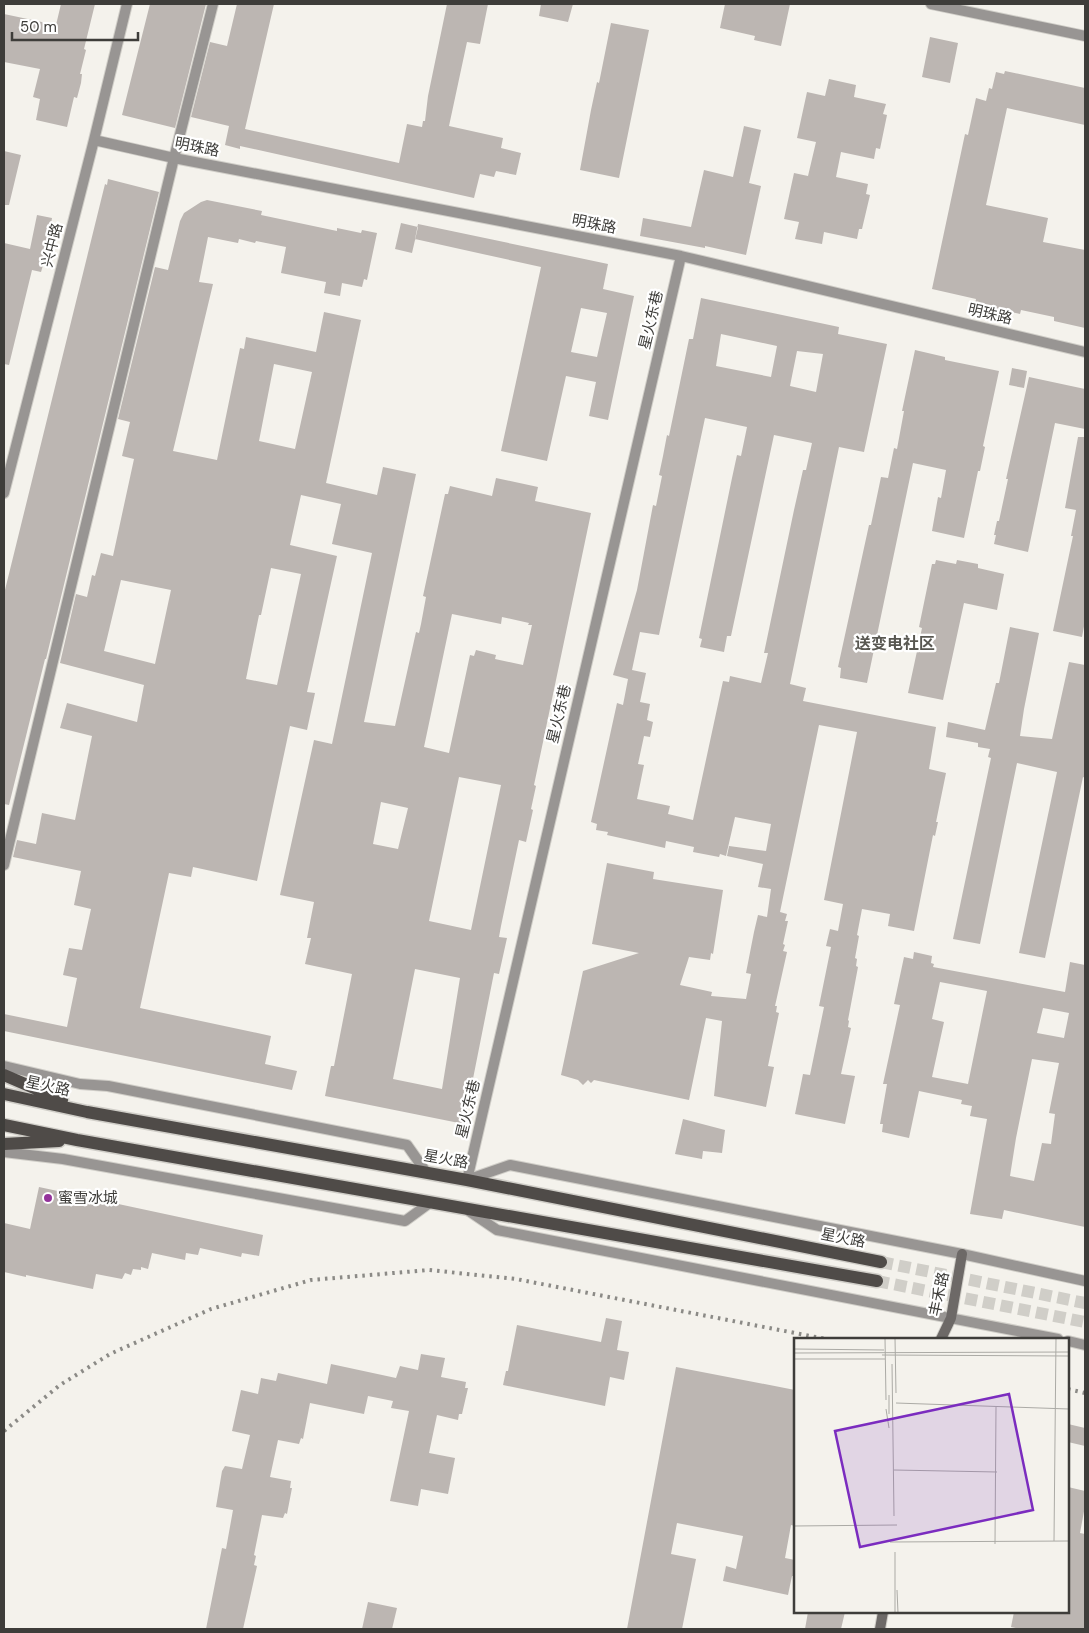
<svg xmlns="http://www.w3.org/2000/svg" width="1089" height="1633" viewBox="0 0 1089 1633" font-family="'DM Sans','Noto Sans SC',sans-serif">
<rect width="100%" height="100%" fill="#f4f2ec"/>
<path fill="#bcb6b2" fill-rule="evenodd" d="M61 4H95L84 49 86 50 80 74H82L81 83 77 98 74 97 67 127 36 120 40 99 33 97 40 69 4 62V14L56 25Z
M150 4H206L175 128 122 115Z
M237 4H274L245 129 399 163 407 124 422 127 423 121H425L428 96 447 4H488L480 44 467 42 449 126 503 138 501 148 521 153 516 175 496 171 494 177 480 174 474 198 240 146V149L225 145 229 126 191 117 210 42 227 46Z
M541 4H573L568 22 539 16Z
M725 4H790L781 46 754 40 755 36 720 28Z
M611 23 649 30 619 178 580 170 591 110 597 82 599 83Z
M930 37 958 43 950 83 922 77Z
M1005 71 1085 88V125L1007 108 986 205 1048 218 1043 242 1085 250V328L1054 321V317L1021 310 1020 314 975 304 976 299 932 289 965 134 968 135 976 98 986 101 989 88 992 89 996 72 1004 74Z
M829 79 856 85 854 97 886 104 883 114 887 115 880 149 876 148 874 159 841 152 836 177 868 184 866 194 870 195 862 229H859L857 239 824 232 822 244 795 239 799 222 784 219 794 173 808 176 816 142 797 138 807 92 825 96Z
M744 126 761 130 749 183 761 186 746 255 705 246V248L640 236 643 218 691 227 704 170 733 177Z
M4 151 21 155 9 205H4Z
M108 179 159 192 46 659H45L9 805 4 804V594L105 184 107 185Z
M207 200 262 211 261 215 337 231V228L361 233 362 230 377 233 367 280 364 279 362 287 342 283 340 296 324 293 326 282 281 273 286 247 256 241 255 243 239 239 238 243 208 237 199 282 213 284 173 451 217 460 240 348 244 349 246 337 316 352 324 312 361 320 326 483 377 495 383 467 416 474 364 722 395 726 416 632 419 633 421 624 426 597 423 596 445 494H448L450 486 492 496 496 478 538 487 535 501 591 513 534 785 536 786 531 809 533 810 526 842 519 840 501 926 499 937 507 938 499 974 494 973 464 1124 325 1096 331 1066H334L352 974 305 964 311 938H307L314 902 280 895 314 740 332 744 372 553 332 544 341 504 301 495 290 545 337 556 307 692 315 693 307 730 290 726 257 881 193 867 191 877 169 873 140 1008 271 1036 265 1064 297 1071 292 1090 4 1031V1014L67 1027 77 978 63 975 69 948 82 950 91 909 74 905 81 871 13 857 17 840 36 844 42 813 75 820 92 736 60 728 67 703 137 722 144 685 60 663 76 594 87 597 92 575 95 576 101 553 113 556 134 459 122 456 130 422 118 419 155 267 168 270 180 221 184 213 201 202ZM274 364 312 372 295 449 259 441ZM271 568 301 574 277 685 246 679 259 615H261ZM121 580 171 590 155 664 104 651ZM452 614 501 624 502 617 529 623 528 625H532L523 665 495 659 496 655 476 650 474 656 470 655 449 753 424 747ZM459 777 501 785 471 930 429 921ZM381 802 408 808 398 849 373 844ZM415 969 460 978 442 1089 393 1079Z
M37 215 52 218 45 259 41 272 32 270 9 365 4 364V243L30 249Z
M401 223 418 227 412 253 395 249Z
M418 224 608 264 603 289 634 296 608 420 589 416 596 382 566 376 547 461 501 451 541 267 415 239ZM581 308 607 313 597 357 571 352Z
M701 298 839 327 838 334 887 344 864 452 839 447 790 684 806 688 803 701 936 727 929 769 946 773 936 822H938L935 836 933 835 914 931 888 926 890 914 862 909 857 935 859 936 855 958 857 959 856 966 858 967 848 1020 849 1021 848 1027 851 1028 841 1074 855 1076 845 1124 795 1114 803 1074 810 1075 824 1007 819 1006 831 947 826 946 830 929 838 931 843 904 824 900 857 732 819 725 780 912 787 914 785 921H788L783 944 785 945 783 951 787 952 775 1006H777L776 1012 779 1013 768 1066 774 1067 766 1107 714 1096 722 1021 706 1018 689 1100 594 1080 591 1083 588 1080 583 1085 578 1080 561 1075 583 971 639 953 592 944 607 863 654 872 653 879 723 890 713 954 711 953 710 960 689 957 680 985 712 992 711 996 746 999 751 974 746 973 754 932 758 915 767 917 771 889 758 887 763 864 727 856 729 846 766 851 771 824 735 817 726 856 720 854 719 857 693 852 694 847 666 841 665 848 607 835 608 832 596 830 597 824 591 822 617 703 623 705 628 679 613 675 637 590 653 505 656 506 662 476 659 475 663 456 667 435 669 436 689 339H693ZM721 334 777 346 771 377 716 366ZM797 351 823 354 816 392 790 386ZM705 418 747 427 741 456 737 455 732 478 699 638 702 639 700 647 724 652 727 636H731L774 435 812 443 806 470H803L794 510 764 653H768L761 683 730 676 729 682 723 681 693 820 668 814 670 806 637 799 644 765 638 764 644 736 650 737 653 722 647 720 650 704 640 702 646 673 632 670 640 632 659 635Z
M915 350 945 357V360L999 371 983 446 985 447 980 471H978L964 538 932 531 938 497 941 498 946 470 913 463 867 683 840 678 841 668 838 667 869 525H871L881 477 888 478 894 448 897 449 904 411H902Z
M1012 368 1027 371 1024 388 1009 385Z
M1029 377 1085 389V429L1055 423 1028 552 994 544 996 535H994L997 521H999L1008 479H1006Z
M1078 437H1085V621L1082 637 1053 631 1073 536H1071L1076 510 1065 508Z
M936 560 956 564 957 560 978 564V568L1004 574 997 610 964 603 943 700 908 693 922 628 919 627 932 564H935Z
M1010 627 1039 633 1024 709 1020 736 1052 739 1069 662 1085 665V778L1083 777 1045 958 1019 953 1057 772 1017 763 980 944 953 939 991 758 988 757 990 749 978 747V743L946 737 948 722 985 730 996 683H999Z
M914 952 932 956 931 963 934 964 933 967 1065 992 1070 962 1085 965V1227L1004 1210 1002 1219 970 1214 987 1119 970 1116 972 1106 961 1104 962 1100 919 1091 909 1138 882 1132 883 1124H880L887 1084H883L900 1005 894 1004 904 957 913 959ZM940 982 987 991 968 1084 932 1077 944 1022 932 1019ZM1043 1008 1069 1013 1064 1038 1037 1033ZM1032 1059 1059 1063 1049 1113 1055 1114 1051 1144 1042 1143 1034 1181 1010 1176 1016 1138Z
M683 1119 725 1130 722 1153 703 1151 702 1159 675 1154Z
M39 1187 263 1235 259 1256 242 1253 241 1257 200 1248 198 1255 186 1253 185 1260 152 1253 148 1269 141 1267V1270L133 1269 131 1275 125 1273 122 1279 96 1274 93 1289 26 1275V1277L4 1272V1223L30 1229Z
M606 1318 622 1321 617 1350 629 1352 624 1380 610 1377 605 1406 503 1385 506 1371H508L517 1325 601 1342Z
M421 1354 445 1358 441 1377 466 1382 465 1388H468L462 1414H459L458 1420 437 1415 429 1453 455 1458 448 1494 421 1489 418 1506 390 1501 409 1411 391 1408 393 1401 368 1396 364 1414 310 1403 303 1439 301 1438 299 1444 278 1440 270 1477 291 1481 290 1488H292L287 1514 285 1513 283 1518 262 1515 254 1555 256 1556 254 1565 257 1566 243 1629H206L222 1548 226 1549 233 1510 216 1507 222 1471 225 1466 242 1469 250 1435 232 1431 241 1390 258 1394 261 1378 276 1381 278 1373 327 1384 331 1364 396 1378 400 1366 418 1370Z
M676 1367 795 1390V1526L791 1525 785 1558 795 1560 794 1576H792L788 1595 723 1581 726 1566 736 1569 743 1536 677 1523 671 1554 696 1559 682 1629H627Z
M1068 1424 1085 1428V1446L1068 1442Z
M1068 1487 1085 1491V1506L1080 1533 1085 1534V1629H1021L1011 1627 1014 1612H1068Z
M368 1602 397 1608 392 1629H362Z
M808 1612H845L841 1629H805Z"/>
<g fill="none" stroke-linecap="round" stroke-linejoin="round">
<path stroke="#d0cec8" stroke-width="12" stroke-dasharray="12 6" stroke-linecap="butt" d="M881 1262 1085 1303
M877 1281 1085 1322"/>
<g stroke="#d0cec8" stroke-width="12">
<path id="minor" d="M931 4 1085 36
M4 865 174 158 213 4
M4 1066 80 1084 108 1086 407 1145 426 1172
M4 1152 63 1159 405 1221 431 1202
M467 1180 510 1165 962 1254 1085 1281
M469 1211 497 1230 1058 1339
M1068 1341 1085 1345"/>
</g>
<g stroke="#d0cec8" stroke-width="12">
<path id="tertiary" d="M94 140 174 158 681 256 1085 352
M4 493 94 140 127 4
M467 1180 681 256"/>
</g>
<g stroke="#d0cec8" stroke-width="12">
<path id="secondary" d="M941 1339 951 1318 962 1254
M880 1629 883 1612"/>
</g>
<g stroke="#d0cec8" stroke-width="15">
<path id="primary" d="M4 1075 62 1100
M4 1094 87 1112 467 1180 881 1262
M4 1125 77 1140 877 1281
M4 1144 59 1141"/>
</g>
<use href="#minor" stroke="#989593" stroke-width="10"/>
<use href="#tertiary" stroke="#989593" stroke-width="10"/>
<use href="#secondary" stroke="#6d6967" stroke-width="10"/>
<use href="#primary" stroke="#4f4b48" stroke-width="12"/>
<path stroke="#8b8a86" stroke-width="4" stroke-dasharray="2.5 5" stroke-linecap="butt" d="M1068 1389 1085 1393
M4 1431 60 1385 110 1354 211 1309 311 1280 429 1270 516 1279 826 1339"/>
</g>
<circle fill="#94339b" stroke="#fff" stroke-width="2" cx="48" cy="1198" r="5"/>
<g text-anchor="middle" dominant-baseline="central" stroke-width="4.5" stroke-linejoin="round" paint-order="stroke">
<g font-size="15" fill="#3e3d3a" stroke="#fff">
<text transform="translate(197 147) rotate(11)">明珠路</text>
<text transform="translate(594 224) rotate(11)">明珠路</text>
<text transform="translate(52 245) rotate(-76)">兴中路</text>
<text transform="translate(990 314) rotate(13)">明珠路</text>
<text transform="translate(651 320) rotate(-77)">星火东巷</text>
<text transform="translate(559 714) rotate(-77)">星火东巷</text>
<text transform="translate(48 1086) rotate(12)">星火路</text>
<text transform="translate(468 1109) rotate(-77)">星火东巷</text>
<text transform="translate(446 1159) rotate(10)">星火路</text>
<text transform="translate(843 1238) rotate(11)">星火路</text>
<text transform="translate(939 1294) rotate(-78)">丰禾路</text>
</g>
<g font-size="15" fill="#3e3d3a" stroke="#fff" text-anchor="start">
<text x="58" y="1198">蜜雪冰城</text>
</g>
<g font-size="16" font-weight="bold" fill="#585751" stroke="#fff">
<text x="895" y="643">送变电社区</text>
</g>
</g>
<g transform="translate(794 1338)">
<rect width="275" height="275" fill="#f4f2ec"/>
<path fill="none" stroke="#abaaa5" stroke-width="1" d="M91 0 92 62M101 0 102 55M0 11 90 12M0 15 275 14M88 17 275 18M0 21H91M98 26 100 178M95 57V76M102 65 275 71M92 71 95 90M100 132 203 134M0 188 103 187M260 203 262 0M96 204 275 203M201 206 202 69M101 214V275M103 252 104 275"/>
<path fill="#7b2cbf" fill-opacity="0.15" stroke="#7b2cbf" stroke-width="2.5" d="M215 56 239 172 66 209 41 93Z"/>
<rect width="275" height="275" fill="none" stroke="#3e3d3a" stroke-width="2.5"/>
</g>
<rect width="1089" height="1633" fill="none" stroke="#3e3d3a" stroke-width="10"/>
<path d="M12 32v8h126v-8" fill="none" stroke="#3e3d3a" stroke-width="2.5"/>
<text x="20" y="32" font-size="15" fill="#3e3d3a" stroke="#ffffff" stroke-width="4" paint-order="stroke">50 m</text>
</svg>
